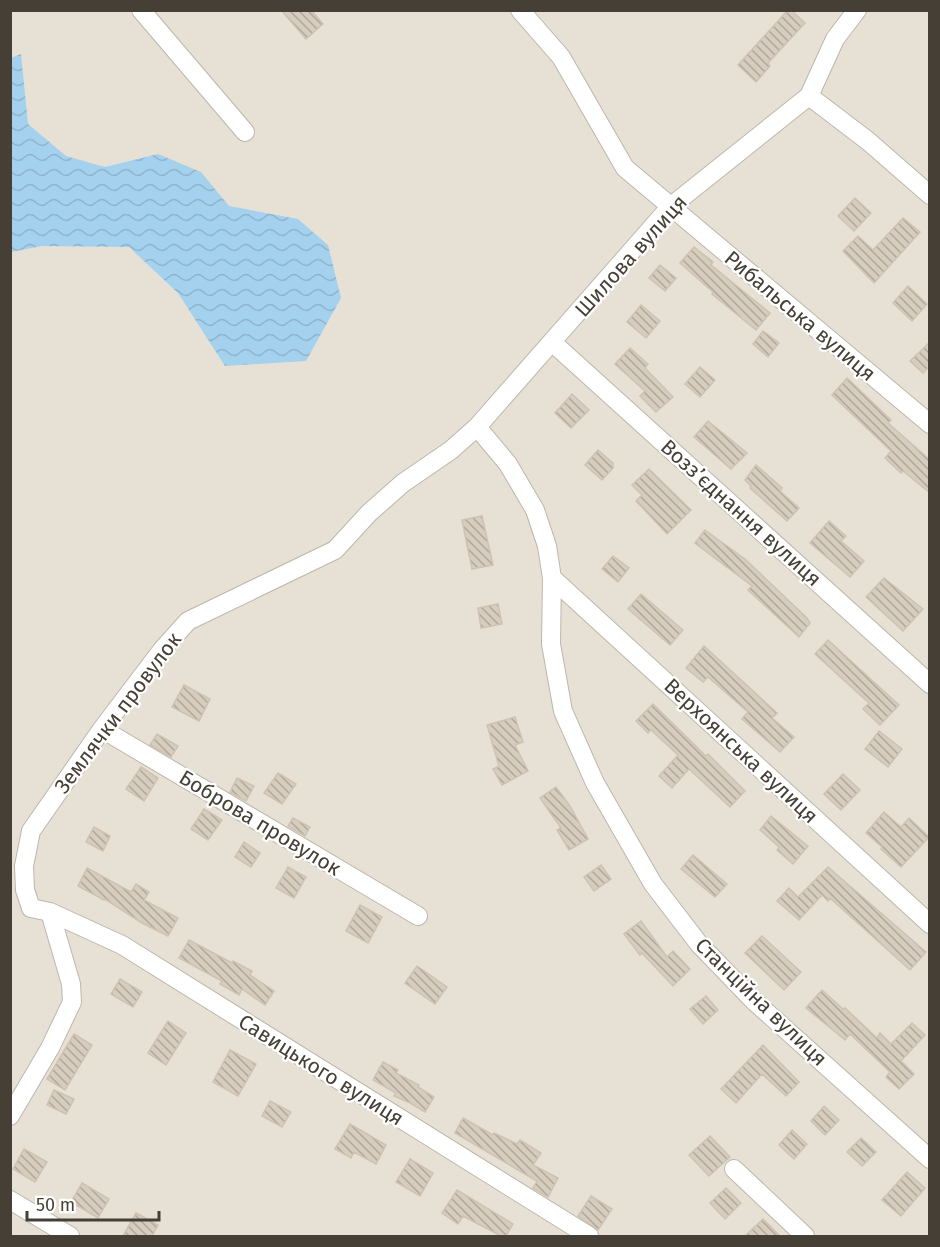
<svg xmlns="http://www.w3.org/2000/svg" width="940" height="1247" viewBox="0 0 940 1247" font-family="'Fira Sans',sans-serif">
<defs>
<pattern id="water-waves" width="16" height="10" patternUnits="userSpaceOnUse" patternTransform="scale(1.5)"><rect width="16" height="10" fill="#a4d1ee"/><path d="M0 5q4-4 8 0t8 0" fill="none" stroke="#8fb4cd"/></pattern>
<pattern id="building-back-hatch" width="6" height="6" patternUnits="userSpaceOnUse" patternTransform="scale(1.5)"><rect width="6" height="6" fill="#d7cdbf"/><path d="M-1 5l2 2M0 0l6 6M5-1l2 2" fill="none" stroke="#b0a89c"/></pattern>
</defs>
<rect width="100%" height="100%" fill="#f3efe7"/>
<path fill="#e7e1d5" d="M10 11H929V1236H11Z"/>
<path fill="url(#water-waves)" d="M21 54 28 124 66 156 105 167 158 154 201 172 229 206 298 219 328 245 341 298 306 361 225 366 178 293 129 247 42 246 11 252V58Z"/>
<path fill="url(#building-back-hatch)" stroke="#cfc2b0" stroke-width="1.5" d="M281 10H311L323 24 306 39Z
M788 10H791L805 23 768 63 770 66 756 82 738 65Z
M855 198 871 213 854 231 838 216Z
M903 218 920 232 874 283 843 251 858 236 873 250Z
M694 247 713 262 711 265 770 313 756 330 712 294 713 292 680 263Z
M660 265 676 278 665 291 649 278Z
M908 286 927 304 912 321 893 303Z
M641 305 660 321 646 338 627 322Z
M763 331 779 343 768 357 753 344Z
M930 342V366L923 373 910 361Z
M630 348 648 364 645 368 673 397 656 412 640 396 645 391 615 364Z
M700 367 715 380 700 397 685 384Z
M847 378 891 420 888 423 930 460V493L903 471 901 473 885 458 891 451 832 395Z
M572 394 589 410 571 428 555 413Z
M708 421 747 453 731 469 694 437Z
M598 450 613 463V468L602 480 585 465Z
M756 465 782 488 780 491 799 508 787 521 750 488 751 486 745 480Z
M649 469 691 510 667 534 636 501 642 495 632 485Z
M482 516 493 565 472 569 462 520Z
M829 521 846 536 841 541 864 561 850 577 810 543Z
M705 530 745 559 807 618 810 623 799 637 748 590 752 586 695 543Z
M613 556 629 568 618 582 602 569Z
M884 578 923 609 903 631 866 597Z
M641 594 683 630 670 645 628 609Z
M498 604 502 624 481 628 478 608Z
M828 640 899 705 880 725 863 709 869 703 815 654Z
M704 646 777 713 772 718 794 737 780 752 742 719 748 712 708 677 703 682 686 668Z
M184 685 210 699 199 721 172 707Z
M653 704 706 756 708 754 745 791 730 807 689 769 672 788 659 776 678 755 651 730 648 733 636 721Z
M515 717 523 742 515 745 528 771 502 785 493 769 499 766 487 725Z
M879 731 902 749 888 767 865 749Z
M157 734 178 746 171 757 150 745Z
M141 767 158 778 144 801 126 789Z
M278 773 296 784 282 804 264 793Z
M843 774 860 790 841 810 824 794Z
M237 778 254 786 246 801 230 792Z
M556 787 570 806 588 839 569 850 557 830 561 828 540 798Z
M204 809 222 820 208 840 191 829Z
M884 812 901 827 909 818 929 837 901 867 881 849 882 847 866 833Z
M771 816 808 846 793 864 777 850 779 847 760 830Z
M293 818 310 827 305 836 288 826Z
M94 827 110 836 103 851 86 842Z
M244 842 260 853 251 867 235 857Z
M693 855 727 884 715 897 681 869Z
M601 865 611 879 594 891 584 877Z
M288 867 306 877 294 898 276 888Z
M828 867 926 952 910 970 830 898 828 901 822 895 799 920 777 901 789 888 798 897Z
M87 868 131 892 136 884 149 892 144 900 178 918 168 936 142 923 105 899 104 900 78 886Z
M360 905 382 917 368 943 346 931Z
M641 921 667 957 673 951 690 969 673 986 642 953 640 955 624 934Z
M762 936 801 972 784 990 745 953Z
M189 940 232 963 233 961 252 971 250 975 274 991 265 1005 242 989 239 995 220 984 222 981 179 958Z
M417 966 447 987 435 1004 405 983Z
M120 979 142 992 133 1007 111 994Z
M822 990 843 1009 845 1008 877 1038 880 1033 891 1044 912 1023 925 1035 901 1061 914 1074 899 1089 886 1077 890 1072 850 1034 845 1040 806 1008Z
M706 996 718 1010 703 1024 690 1009Z
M168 1021 186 1033 166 1065 148 1053Z
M74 1034 92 1045 65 1090 47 1079Z
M763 1045 799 1082 786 1096 762 1074 736 1103 721 1089Z
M230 1050 256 1064 238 1096 213 1082Z
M383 1062 398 1070 396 1073 419 1085 418 1087 434 1097 425 1112 410 1103 394 1096 396 1093 373 1080Z
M54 1090 74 1099 66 1114 47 1105Z
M270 1101 291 1112 282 1127 262 1116Z
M824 1106 839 1120 825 1135 811 1121Z
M463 1118 493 1135 494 1133 517 1144 520 1140 541 1153 533 1165 558 1178 548 1197 533 1188 537 1181 455 1133Z
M350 1124 386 1145 376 1164 354 1152 351 1158 335 1149Z
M792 1130 807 1144 794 1159 779 1145Z
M710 1136 730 1157 709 1176 689 1155Z
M861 1138 876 1152 862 1166 847 1152Z
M24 1149 47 1162 35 1182 13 1169Z
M410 1159 433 1173 420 1196 396 1182Z
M907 1172 925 1188 901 1216 882 1200Z
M82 1183 109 1199 98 1218 71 1202Z
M726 1188 741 1203 725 1219 710 1203Z
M457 1190 513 1224 506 1236H501L463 1216 458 1224 442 1213Z
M591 1196 612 1209 598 1230 578 1216Z
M136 1213 158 1225 152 1236H123Z
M763 1219 780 1236H745Z"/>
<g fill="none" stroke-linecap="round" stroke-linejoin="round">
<g stroke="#beb6a9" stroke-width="20">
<path id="street" d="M141 10 245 132
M520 10 561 57 625 168 930 424
M809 96 868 141 930 195
M553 343 930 684
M477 427 508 464 535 510 547 546 552 578 551 644 563 711 595 783 653 884 699 944 754 1001 930 1159
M552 578 930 924
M102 729 418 916
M50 912 122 945 589 1236
M10 1116 50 1048 72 1002 71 984 50 912 31 908 25 890 24 866 31 831 102 729 162 650 188 621 335 550 369 513 403 483 451 450 477 427 670 207 809 96 835 39 857 10
M734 1169 805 1236
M10 1200 70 1236"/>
</g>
<use href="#street" stroke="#fff" stroke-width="18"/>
</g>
<g text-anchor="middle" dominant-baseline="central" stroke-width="4.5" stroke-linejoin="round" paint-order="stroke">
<g font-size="21" fill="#453f36" stroke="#fff">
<text transform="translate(631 256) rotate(-48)">Шилова вулиця</text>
<text transform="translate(800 316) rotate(40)">Рибальська вулиця</text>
<text transform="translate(741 513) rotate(42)">Возз’єднання вулиця</text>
<text transform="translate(118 713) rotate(-53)">Землячки провулок</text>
<text transform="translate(741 751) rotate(43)">Верхоянська вулиця</text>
<text transform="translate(260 823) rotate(31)">Боброва провулок</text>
<text transform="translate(761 1002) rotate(44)">Станційна вулиця</text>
<text transform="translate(321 1070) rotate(32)">Савицького вулиця</text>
</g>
</g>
<rect width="940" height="1247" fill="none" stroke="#453f36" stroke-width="24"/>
<path d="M27 1211v9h132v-9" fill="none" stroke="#453f36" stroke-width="3"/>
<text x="36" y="1211" font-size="18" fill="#453f36" stroke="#ffffff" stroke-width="4.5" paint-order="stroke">50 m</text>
</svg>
